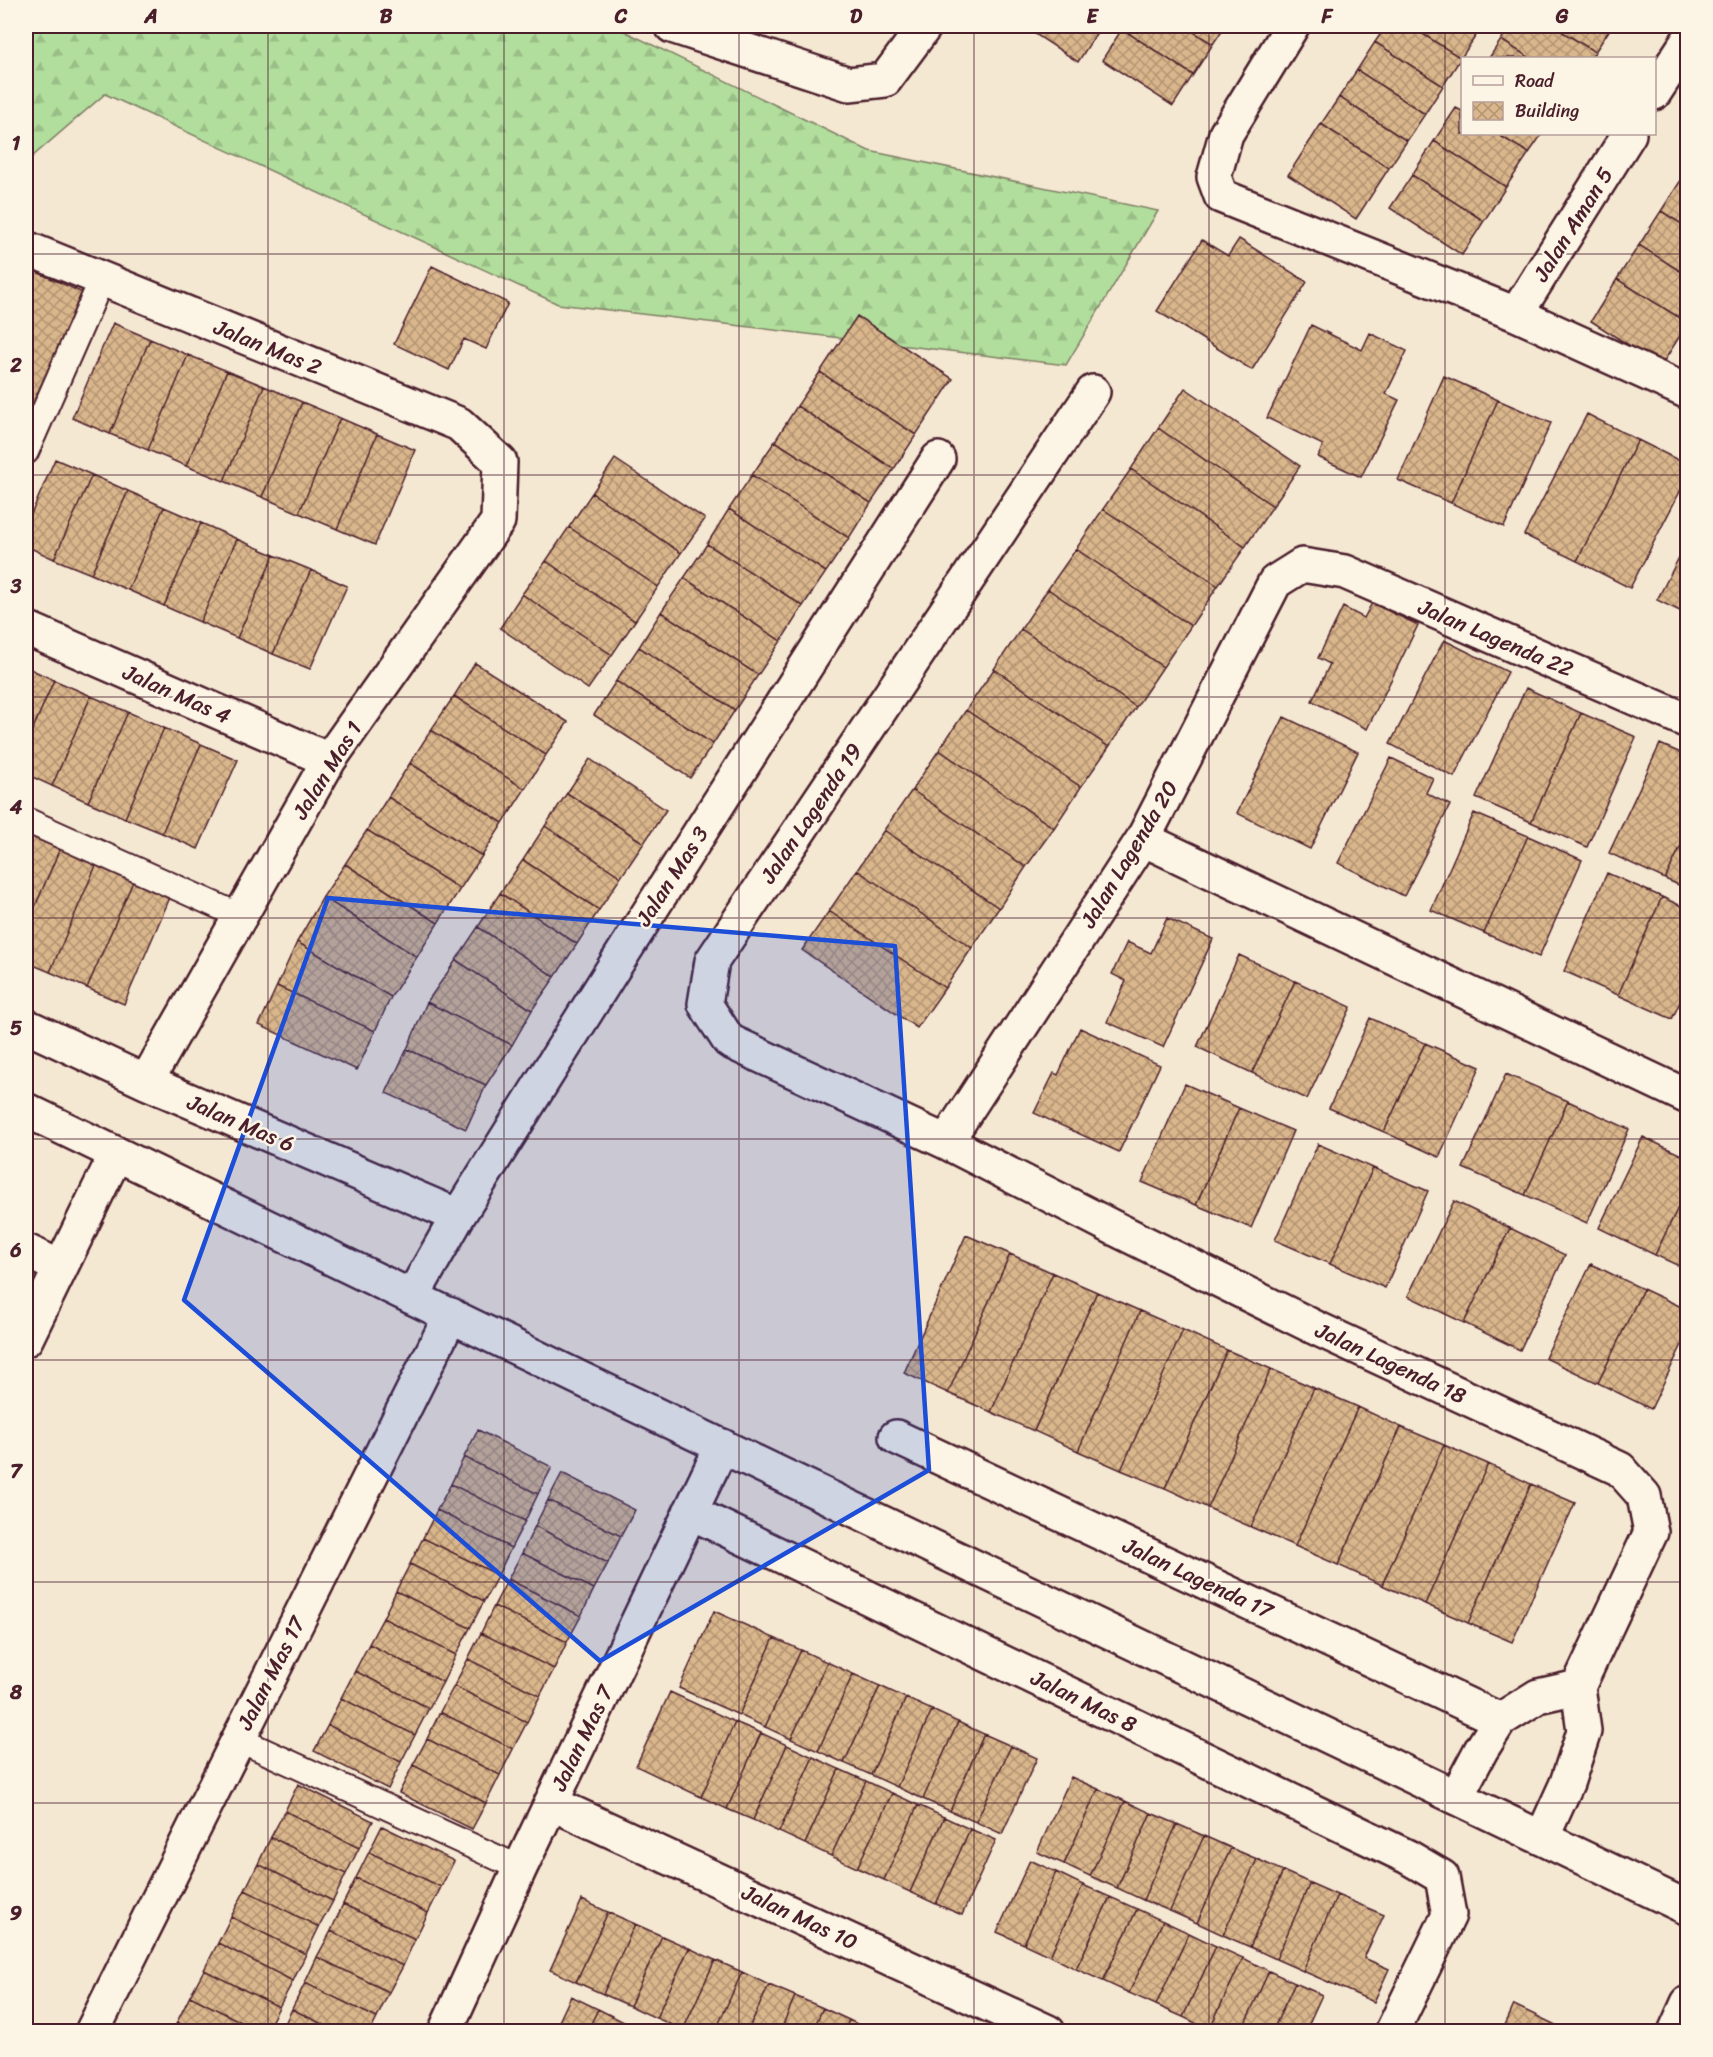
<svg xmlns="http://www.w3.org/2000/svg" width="1713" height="2057" viewBox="0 0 1713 2057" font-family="Sriracha,sans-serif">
<defs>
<pattern id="forest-firs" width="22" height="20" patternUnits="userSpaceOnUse" patternTransform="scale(1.5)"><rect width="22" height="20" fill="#b1de9c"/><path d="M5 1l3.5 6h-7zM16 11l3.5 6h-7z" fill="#9abe87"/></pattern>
<pattern id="building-cross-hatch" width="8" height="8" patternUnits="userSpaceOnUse" patternTransform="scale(1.5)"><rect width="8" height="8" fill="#d9b68b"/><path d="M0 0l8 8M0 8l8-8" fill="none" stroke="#b29372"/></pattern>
</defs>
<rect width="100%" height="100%" fill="#f5e8d3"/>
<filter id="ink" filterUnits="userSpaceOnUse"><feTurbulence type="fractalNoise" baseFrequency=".0167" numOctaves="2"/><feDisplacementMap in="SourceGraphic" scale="12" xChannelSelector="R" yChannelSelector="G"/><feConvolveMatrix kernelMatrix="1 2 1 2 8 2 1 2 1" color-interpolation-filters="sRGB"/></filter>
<g filter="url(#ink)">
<path fill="url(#forest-firs)" stroke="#7e7e64" stroke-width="1.5" d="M26 26H614L869 151 1158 211 1066 365 558 304 105 94 26 162Z"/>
<path fill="url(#building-cross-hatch)" stroke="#4a1f2b" stroke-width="1.5" d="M1023 26H1101L1078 62Z
M1124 26H1184L1213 44 1193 75 1122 29Z
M1184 26H1225L1213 44Z
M1386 26H1410L1461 58 1443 86 1375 42Z
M1410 26H1470L1479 31 1461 58Z
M1510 26H1553L1595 52 1591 58H1530L1501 40Z
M1553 26H1612L1595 52Z
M1122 29 1193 75 1173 106 1102 60Z
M1501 40 1530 58H1489Z
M1375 42 1443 86 1425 114 1357 70Z
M1357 70 1425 114 1407 141 1339 97Z
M1339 97 1407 141 1389 168 1321 124Z
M1456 108 1462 111V134H1497L1529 153 1506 187 1434 141Z
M1321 124 1389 168 1356 219 1288 175Z
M1497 134H1542L1529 153Z
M1434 141 1506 187 1484 221 1412 175Z
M1412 175 1484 221 1462 255 1390 208Z
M1683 177 1688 180V228L1661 211Z
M1661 211 1688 228V276L1639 245Z
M1239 239 1307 282 1252 370 1157 311 1202 240 1228 256Z
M1639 245 1688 276V323L1617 279Z
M432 266 508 303 486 349 464 339 449 370 394 344Z
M26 267 83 293 26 420Z
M1617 279 1688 323 1661 366 1591 321Z
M857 316 953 379 916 435 820 372Z
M113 323 150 339 110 434 72 418Z
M1311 325 1362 350 1370 333 1407 351 1386 394 1399 400 1361 477 1318 457 1323 445 1267 418Z
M150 339 188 355 148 450 110 434Z
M188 355 227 371 186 466 148 450Z
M227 371 264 386 224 481 186 466Z
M820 372 916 435 894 469 797 406Z
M1444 376 1498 400 1451 503 1398 480Z
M264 386 302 402 262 497 224 481Z
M1185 388 1300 466 1273 506 1158 428Z
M1498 400 1551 423 1504 527 1451 503Z
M302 402 340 418 299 513 262 497Z
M797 406 894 469 871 503 775 441Z
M1587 414 1638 440 1577 561 1524 535Z
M340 418 377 434 337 529 299 513Z
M1158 428 1273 506 1245 547 1131 469Z
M377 434 415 450 375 545 337 529Z
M1638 440 1688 465V476L1630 588 1577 561Z
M775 441 871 503 849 538 752 475Z
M55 459 92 475 54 559 26 546V526Z
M615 459 705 519 681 553 592 493Z
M1131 469 1245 547 1218 586 1103 509Z
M92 475 128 491 91 574 54 559Z
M752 475 849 538 826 572 729 509Z
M128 491 164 507 128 590 91 574Z
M592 493 681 553 658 587 569 527Z
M164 507 201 523 164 606 128 590Z
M729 509 826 572 803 606 707 544Z
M1103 509 1218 586 1191 626 1076 549Z
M201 523 237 539 200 622 164 606Z
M569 527 658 587 635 621 546 561Z
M237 539 274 555 237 638 200 622Z
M1688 540V615L1657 600Z
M707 544 803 606 781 641 684 578Z
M1076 549 1191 626 1163 667 1048 589Z
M274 555 311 570 273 654 237 638Z
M546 561 635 621 612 655 522 594Z
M311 570 347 586 310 669 273 654Z
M684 578 781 641 758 675 661 612Z
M1048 589 1163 667 1136 707 1021 629Z
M522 594 612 655 588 689 500 628Z
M1372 603 1418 625 1367 729 1312 701 1330 664 1318 658 1343 607 1364 618Z
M661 612 758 675 735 710 639 647Z
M1021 629 1136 707 1109 747 994 669Z
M1444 640 1508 672 1454 777 1390 744Z
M639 647 735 710 713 744 616 681Z
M475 663 568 722 546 755 454 696Z
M26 667 54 680 26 745Z
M994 669 1109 747 1081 787 966 710Z
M54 680 91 696 52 786 26 774V745Z
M616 681 713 744 690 778 594 715Z
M1526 688 1581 713 1531 822 1476 798Z
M91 696 128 712 88 802 52 786Z
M454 696 546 755 525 789 431 730Z
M966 710 1081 787 1054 828 939 750Z
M128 712 164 728 125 818 88 802Z
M1581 713 1636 737 1587 847 1531 822Z
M1284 717 1358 752 1310 849 1237 813Z
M164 728 201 744 162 833 125 818Z
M431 730 525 789 503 823 410 763Z
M201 744 238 760 198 849 162 833Z
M1660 744 1688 756V831L1665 879 1609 853Z
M939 750 1054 828 1026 867 912 790Z
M1391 758 1433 778 1426 793 1450 805 1404 896 1338 863Z
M590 759 666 810 644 843 567 793Z
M410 763 503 823 482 856 388 797Z
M912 790 1026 867 999 908 884 830Z
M567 793 644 843 621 877 545 826Z
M388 797 482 856 460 889 367 830Z
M1474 813 1528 836 1484 933 1431 910Z
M26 826 67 832 26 928Z
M545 826 621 877 599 910 523 860Z
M367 830 460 889 438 923 345 864Z
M884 830 999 908 972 948 857 870Z
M1688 831V889L1665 879Z
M67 832 104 847 50 972 26 962V928Z
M1528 836 1582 860 1539 957 1484 933Z
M104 847 141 863 87 988 50 972Z
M523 860 599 910 577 944 500 893Z
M141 863 178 879 124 1004 87 988Z
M345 864 438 923 417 957 323 897Z
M857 870 972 948 945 988 829 911Z
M1607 873 1662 897 1618 995 1564 971Z
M500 893 577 944 555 977 478 927Z
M323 897 417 957 391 997 297 942Z
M1662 897 1688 909V985L1672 1019 1618 995Z
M829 911 945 988 917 1028 802 950Z
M1167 918 1213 939 1163 1047 1107 1022 1126 981 1112 974 1127 942 1151 953Z
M478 927 555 977 532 1010 456 960Z
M297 942 391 997 375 1031 277 986Z
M1239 955 1295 981 1252 1073 1197 1047Z
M456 960 532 1010 512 1045 427 1002Z
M1295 981 1351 1007 1307 1099 1252 1073Z
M277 986 375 1031 357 1070 259 1025Z
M427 1002 512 1045 486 1085 407 1049Z
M1370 1018 1425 1043 1384 1132 1329 1108Z
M1080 1028 1160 1065 1119 1152 1034 1113 1054 1073 1058 1075Z
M1425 1043 1480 1067 1439 1157 1384 1132Z
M407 1049 486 1085 466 1129 386 1093Z
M1506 1074 1568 1101 1525 1195 1463 1168Z
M1185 1084 1239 1108 1196 1205 1142 1182Z
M1568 1101 1629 1129 1587 1223 1525 1195Z
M1239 1108 1293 1131 1251 1228 1196 1205Z
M1643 1137 1688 1158V1187L1655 1255 1599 1228Z
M1318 1144 1373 1168 1330 1264 1275 1240Z
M1373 1168 1428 1191 1385 1288 1330 1264Z
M1688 1187V1270L1655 1255Z
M1454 1201 1510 1228 1464 1323 1408 1296Z
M1510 1228 1565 1255 1520 1350 1464 1323Z
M966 1235 1010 1254 948 1393 904 1373Z
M1010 1254 1053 1273 991 1412 948 1393Z
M1591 1264 1643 1289 1598 1383 1545 1358Z
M1053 1273 1097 1292 1034 1431 991 1412Z
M1643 1289 1688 1310V1332L1651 1409 1598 1383Z
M1097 1292 1140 1311 1078 1451 1034 1431Z
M1140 1311 1183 1330 1121 1470 1078 1451Z
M1183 1330 1227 1350 1165 1488 1121 1470Z
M1227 1350 1271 1369 1208 1508 1165 1488Z
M1271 1369 1314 1388 1251 1527 1208 1508Z
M1314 1388 1358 1407 1295 1546 1251 1527Z
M1358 1407 1401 1427 1338 1565 1295 1546Z
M1401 1427 1444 1445 1382 1585 1338 1565Z
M478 1430 552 1467 538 1494 464 1457Z
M1444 1445 1488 1464 1425 1604 1382 1585Z
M464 1457 538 1494 525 1521 451 1484Z
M1488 1464 1531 1484 1468 1623 1425 1604Z
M562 1473 635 1510 621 1536 548 1500Z
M451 1484 525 1521 511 1548 437 1510Z
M1531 1484 1575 1503 1512 1642 1468 1623Z
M548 1500 621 1536 608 1563 535 1526Z
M437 1510 511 1548 498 1575 423 1538Z
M535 1526 608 1563 594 1589 522 1553Z
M423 1538 498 1575 484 1601 410 1564Z
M522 1553 594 1589 581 1616 508 1579Z
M410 1564 484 1601 470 1628 396 1591Z
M508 1579 581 1616 567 1642 494 1606Z
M396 1591 470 1628 456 1655 383 1618Z
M494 1606 567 1642 554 1669 481 1633Z
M714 1611 774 1638 739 1715 679 1688Z
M383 1618 456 1655 443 1682 369 1644Z
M481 1633 554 1669 540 1696 468 1659Z
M774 1638 801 1650 765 1727 739 1715Z
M369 1644 443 1682 429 1708 355 1671Z
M801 1650 827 1662 791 1739 765 1727Z
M468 1659 540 1696 527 1722 454 1686Z
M827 1662 853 1674 818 1751 791 1739Z
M355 1671 429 1708 415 1735 341 1698Z
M853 1674 880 1686 844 1763 818 1751Z
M454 1686 527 1722 513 1749 440 1712Z
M880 1686 906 1698 871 1775 844 1763Z
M670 1692 735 1722 701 1797 636 1766Z
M341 1698 415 1735 401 1762 328 1725Z
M906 1698 932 1710 897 1787 871 1775Z
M932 1710 958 1722 923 1799 897 1787Z
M440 1712 513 1749 500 1775 427 1739Z
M735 1722 761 1733 727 1809 701 1797Z
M958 1722 984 1734 950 1811 923 1799Z
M328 1725 401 1762 388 1789 314 1751Z
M761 1733 787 1745 753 1820 727 1809Z
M984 1734 1011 1746 976 1822 950 1811Z
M427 1739 500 1775 486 1803 413 1765Z
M787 1745 813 1757 779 1832 753 1820Z
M1011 1746 1037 1758 1002 1834 976 1822Z
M813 1757 839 1769 805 1844 779 1832Z
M413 1765 486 1803 472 1829 399 1793Z
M839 1769 866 1781 831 1856 805 1844Z
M1071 1777 1098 1789 1064 1864 1037 1852Z
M866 1781 892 1793 857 1868 831 1856Z
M298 1784 373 1821 359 1848 285 1811Z
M1098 1789 1125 1801 1090 1876 1064 1864Z
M892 1793 918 1805 884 1880 857 1868Z
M1125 1801 1151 1813 1117 1888 1090 1876Z
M918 1805 944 1817 910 1892 884 1880Z
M285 1811 359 1848 346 1874 271 1837Z
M1151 1813 1177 1824 1143 1900 1117 1888Z
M944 1817 970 1829 936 1904 910 1892Z
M1177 1824 1204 1836 1170 1911 1143 1900Z
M382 1826 454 1861 441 1887 369 1852Z
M970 1829 996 1840 962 1915 936 1904Z
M1204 1836 1231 1848 1197 1923 1170 1911Z
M271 1837 346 1874 333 1901 258 1864Z
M1231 1848 1257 1859 1223 1935 1197 1923Z
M369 1852 441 1887 428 1913 356 1878Z
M1257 1859 1283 1871 1250 1947 1223 1935Z
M1030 1860 1056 1872 1024 1944 997 1932Z
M258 1864 333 1901 319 1927 245 1890Z
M1283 1871 1310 1883 1276 1959 1250 1947Z
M1056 1872 1083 1885 1050 1956 1024 1944Z
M356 1878 428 1913 415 1939 343 1904Z
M1310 1883 1337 1895 1303 1971 1276 1959Z
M1083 1885 1110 1897 1076 1969 1050 1956Z
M245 1890 319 1927 306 1954 231 1917Z
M1337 1895 1384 1915 1364 1958 1389 1969 1374 2002 1303 1971Z
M1110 1897 1137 1909 1103 1981 1076 1969Z
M582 1900 608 1912 576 1982 550 1970Z
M343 1904 415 1939 403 1966 331 1931Z
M1137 1909 1163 1921 1129 1993 1103 1981Z
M608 1912 635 1924 603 1994 576 1982Z
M231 1917 306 1954 293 1981 218 1943Z
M1163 1921 1189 1933 1156 2005 1129 1993Z
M635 1924 662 1936 630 2006 603 1994Z
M331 1931 403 1966 389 1992 317 1957Z
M1189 1933 1216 1946 1183 2017 1156 2005Z
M662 1936 689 1948 656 2018 630 2006Z
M218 1943 293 1981 279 2007 204 1970Z
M1216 1946 1243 1958 1209 2030 1183 2017Z
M689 1948 715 1960 683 2030 656 2018Z
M317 1957 389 1992 377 2018 305 1983Z
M1243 1958 1269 1971 1241 2032H1213L1209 2030Z
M715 1960 742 1972 715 2032H686L683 2030Z
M204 1970 279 2007 266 2032H261L190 1996Z
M1269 1971 1295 1983 1272 2032H1241Z
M742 1972 769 1985 747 2032H715Z
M305 1983 377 2018 370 2032H338L292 2009Z
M1295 1983 1322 1995 1305 2032H1272Z
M769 1985 795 1996 780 2032H747Z
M190 1996 261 2032H195L177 2022Z
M571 1996 598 2009 587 2032H554Z
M795 1996 823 2008 812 2032H780Z
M1514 2005 1570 2032H1502Z
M823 2008 849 2020 844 2032H812Z
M292 2009 338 2032H281Z
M598 2009 624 2022 619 2032H587Z
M849 2020 873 2032H844Z
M177 2022 195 2032H173Z
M624 2022 644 2032H619Z"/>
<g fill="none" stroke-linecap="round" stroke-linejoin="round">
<g stroke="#4a1f2b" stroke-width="28">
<path id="service" d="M26 452 102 279
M26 820 240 916
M238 1739 520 1868"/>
</g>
<g stroke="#4a1f2b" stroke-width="38">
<path id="minor" d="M672 26 849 84 885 80 925 26
M1292 26 1226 134 1214 177 1221 196 1516 314 1688 392
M1654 93 1688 41
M26 248 459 424 500 462 498 521 329 760 146 1082
M1516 314 1629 134
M1093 392 712 961 705 1004 729 1041 946 1142 1116 1229 1316 1328 1620 1469 1644 1496 1651 1532 1578 1687
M26 628 329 760
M1143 839 1688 1097
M26 1026 146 1082 458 1216
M946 1142 1143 839 1275 582 1302 565 1345 572 1688 721
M26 1251 60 1267
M412 1297 458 1216 611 972 938 459
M26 1339 116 1154
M896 1437 1500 1720
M690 1512 1408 1857 1442 1877 1449 1915 1392 2032
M1456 1797 1481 1750 1500 1720 1538 1696 1578 1687
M551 1803 1048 2032
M1542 1838 1567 1783 1584 1731 1578 1687
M92 2032 451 1315
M445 2032 520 1868 722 1446"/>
</g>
<g stroke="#4a1f2b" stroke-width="38">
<path id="tertiary" d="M26 1110 577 1377 1688 1908
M1675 2032 1688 2003"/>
</g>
<use href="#service" stroke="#fcf5e5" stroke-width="24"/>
<use href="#minor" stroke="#fcf5e5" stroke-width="33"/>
<use href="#tertiary" stroke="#fcf5e5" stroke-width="33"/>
</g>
</g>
<path fill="#1d4ed8" fill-opacity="0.2" stroke="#1d4ed8" stroke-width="4.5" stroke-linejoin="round" d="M328 898 895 946 929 1470 600 1661 184 1300Z"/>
<path fill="none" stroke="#4a1f2b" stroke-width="1.5" stroke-opacity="0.55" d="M268 26V2032M504 26V2032M739 26V2032M974 26V2032M1209 26V2032M1445 26V2032M26 254H1688M26 475H1688M26 697H1688M26 918H1688M26 1139H1688M26 1360H1688M26 1582H1688M26 1803H1688"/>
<g text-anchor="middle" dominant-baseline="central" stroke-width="5" stroke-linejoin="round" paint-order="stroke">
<g font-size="22" fill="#4a1f2b" stroke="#fcf5e5">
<text transform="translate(1573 224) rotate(-58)">Jalan Aman 5</text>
<text transform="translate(268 347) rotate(22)">Jalan Mas 2</text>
<text transform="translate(1496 638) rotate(23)">Jalan Lagenda 22</text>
<text transform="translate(177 694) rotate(24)">Jalan Mas 4</text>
<text transform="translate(327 770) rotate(-58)">Jalan Mas 1</text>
<text transform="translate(811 813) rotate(-56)">Jalan Lagenda 19</text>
<text transform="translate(1129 854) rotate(-59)">Jalan Lagenda 20</text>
<text transform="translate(672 876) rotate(-57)">Jalan Mas 3</text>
<text transform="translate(241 1123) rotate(23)">Jalan Mas 6</text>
<text transform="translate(1391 1363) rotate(25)">Jalan Lagenda 18</text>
<text transform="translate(1198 1578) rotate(25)">Jalan Lagenda 17</text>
<text transform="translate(271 1673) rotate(-63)">Jalan Mas 17</text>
<text transform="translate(1084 1701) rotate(26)">Jalan Mas 8</text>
<text transform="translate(582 1738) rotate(-64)">Jalan Mas 7</text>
<text transform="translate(800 1917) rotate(25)">Jalan Mas 10</text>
</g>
</g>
<rect width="1713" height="2057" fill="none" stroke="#fcf5e5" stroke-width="66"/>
<rect x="1461" y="57" width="195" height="78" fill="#fcf5e5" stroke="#b59f9b" stroke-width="1.5"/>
<rect x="1473" y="76" width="30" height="9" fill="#fcf5e5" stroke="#b59f9b" stroke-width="1.5"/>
<text x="1515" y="87" font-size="18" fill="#4a1f2b">Road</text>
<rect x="1473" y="102" width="30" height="18" fill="url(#building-cross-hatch)" stroke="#b59f9b" stroke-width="1.5"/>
<text x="1515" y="117" font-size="18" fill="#4a1f2b">Building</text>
<rect x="33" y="33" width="1647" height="1991" fill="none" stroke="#4a1f2b" stroke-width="2"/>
<g font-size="20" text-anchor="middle" font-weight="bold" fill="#4a1f2b">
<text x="151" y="23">A</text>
<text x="386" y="23">B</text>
<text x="621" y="23">C</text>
<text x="856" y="23">D</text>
<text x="1092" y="23">E</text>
<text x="1327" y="23">F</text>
<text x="1562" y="23">G</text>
<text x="16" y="150">1</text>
<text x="16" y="372">2</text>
<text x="16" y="593">3</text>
<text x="16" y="814">4</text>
<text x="16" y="1035">5</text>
<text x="16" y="1257">6</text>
<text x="16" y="1478">7</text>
<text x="16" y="1699">8</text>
<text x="16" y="1920">9</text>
</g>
</svg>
